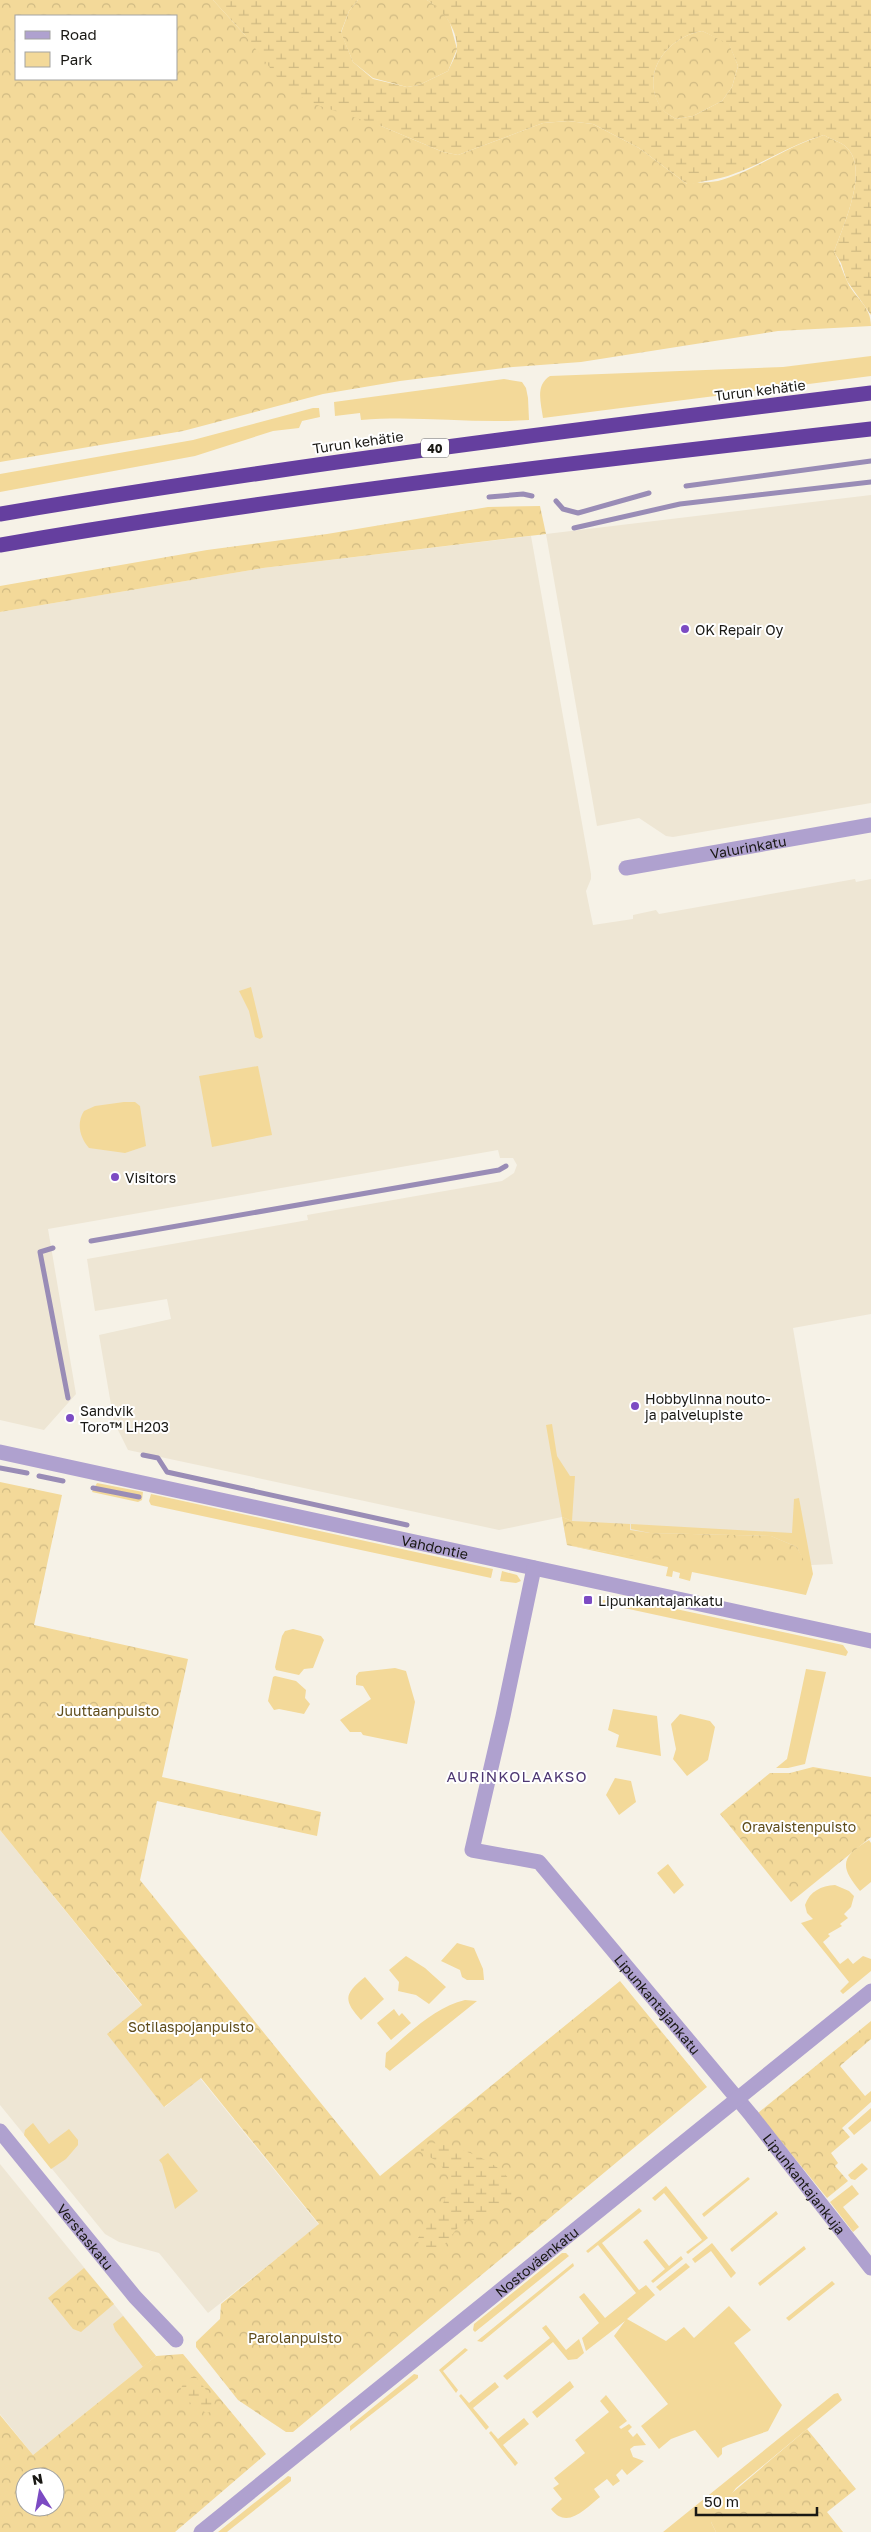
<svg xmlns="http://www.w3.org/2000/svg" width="871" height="2532" viewBox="0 0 871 2532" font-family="'Golos Text',sans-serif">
<defs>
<pattern id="forest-crowns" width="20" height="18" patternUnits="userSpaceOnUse" patternTransform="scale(1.25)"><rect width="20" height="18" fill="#f3d999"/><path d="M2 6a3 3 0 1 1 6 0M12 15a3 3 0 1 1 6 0" fill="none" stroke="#d0ba83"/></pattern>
<pattern id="wetland-marsh" width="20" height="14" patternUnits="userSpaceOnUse" patternTransform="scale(1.25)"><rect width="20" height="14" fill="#f3d999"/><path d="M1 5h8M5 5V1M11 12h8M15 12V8" fill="none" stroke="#d0ba83"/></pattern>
</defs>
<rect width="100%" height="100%" fill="#f6f2e7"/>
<path fill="#eee6d4" d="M871 495V803L673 837 666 836 639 818 597 826 546 534Z
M531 536 591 874V879L586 891 593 925 633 919V915L656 910 659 914 855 879 856 882 871 879V1314L793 1328 833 1564 791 1566 567 1545 562 1517 499 1530 128 1450 114 1422 99 1335 171 1319 167 1299 95 1311 87 1259 308 1220 307 1215 502 1181 514 1173 517 1165 513 1158H500L498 1150 48 1229 76 1394 44 1430 0 1420V612L263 568Z
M0 1830 142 2006 165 2107 200 2078 319 2225 208 2313 159 2253 119 2242 105 2234 0 2105Z
M0 2164 156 2356 33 2455 0 2414Z"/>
<path fill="#f3d999" d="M871 356V376L543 418C541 403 535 385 550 376L783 367Z
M504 379 522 382 526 388 528 398 529 420C473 424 417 415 361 420L360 413 335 416 334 402Z
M313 408H319L320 417 302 421 299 428 273 431 195 456 0 492V474L193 440Z
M251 987 263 1037 260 1039 255 1037 249 1011 239 991Z
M258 1066 272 1135 212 1147 199 1076Z
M124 1102H135L140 1106 146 1146 125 1153 89 1148C80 1138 76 1123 84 1111L95 1106Z
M552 1424 557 1456 570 1476H575L572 1521 562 1517 546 1425Z
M97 1483 143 1492 142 1500 138 1502 92 1492Z
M151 1494 493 1569 491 1578 151 1505 149 1501Z
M799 1498 813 1574 806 1595 692 1572 690 1581 679 1578 680 1573 673 1571 672 1577 666 1576 668 1567 567 1545C648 1560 723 1566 805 1565L797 1547 771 1536 650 1533 631 1529V1524L792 1533 794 1499Z
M502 1571 517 1575 521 1581 516 1583 500 1581Z
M602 1600 639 1601 843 1645 848 1652 846 1656 601 1603Z
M293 1629 321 1636 324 1640 313 1668 304 1669 299 1675 276 1670 275 1667 282 1636 285 1631Z
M395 1668 406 1671 415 1702 407 1744 363 1735 361 1732H350L340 1720 371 1699 363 1686 356 1685V1676L359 1672Z
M806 1669 826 1672 805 1764 788 1768H776L787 1759Z
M275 1676 296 1681 306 1690 305 1698 310 1704 304 1714 279 1709 274 1710 268 1701 273 1677Z
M613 1709 657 1716 661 1756 616 1747 619 1735 608 1730Z
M680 1714 710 1721 715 1727 708 1760 687 1776 673 1759 676 1749 671 1724Z
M615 1778 631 1781 636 1802 619 1815 606 1795Z
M869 1840 871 1843V1882L860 1891C840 1867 840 1857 869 1840Z
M668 1864 684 1885 674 1894 657 1873Z
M835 1885 849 1891 854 1896 851 1907 844 1914 848 1918 840 1924 842 1926 828 1934 830 1936 823 1942 840 1964 848 1958 853 1964 863 1956 871 1959V1971L843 1994 840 1991 849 1982 801 1923 813 1919 807 1913 805 1905C810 1891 821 1886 835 1885Z
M457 1943 474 1948 483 1969 484 1980H467L462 1977 460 1970 441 1961Z
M406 1956 425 1968 446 1987 429 2004 416 1995 398 1991 399 1982 389 1970Z
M365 1977 384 1999 361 2020C343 2000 344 1994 365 1977Z
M465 2000 477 2001 391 2070 390 2071 385 2067 386 2053C409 2033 435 2007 465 2000Z
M394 2009 399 2016 402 2013 411 2023 391 2040 377 2023Z
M871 2108V2121L854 2135 848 2128Z
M33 2123 49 2144 69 2129 78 2140V2145L66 2159 51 2169 24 2135 25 2130Z
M168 2153 198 2191 175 2209 162 2164 159 2160Z
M862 2163 868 2169 855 2180 851 2179 848 2175Z
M748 2177 750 2179 704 2217 702 2214Z
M852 2185 859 2194 843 2207 859 2227 853 2232 830 2202Z
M666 2186 708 2238 688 2254 686 2252 702 2240 664 2193 655 2201 652 2198Z
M639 2208 642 2211 602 2243 639 2290 646 2285 655 2295 627 2319 666 2341 684 2327 694 2338 729 2306 751 2330 734 2343 782 2405 768 2431 728 2445 722 2448V2454L718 2458 695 2430 671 2439 659 2449 641 2426 668 2404 614 2336 625 2321 586 2351 582 2338 599 2323 579 2297 584 2293 605 2318 636 2293 598 2245 588 2253 586 2251Z
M776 2211 778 2214 732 2252 730 2249Z
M647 2239 669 2266 681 2256 683 2259 653 2283 651 2281 665 2269 643 2242Z
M712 2243 736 2273 731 2278 711 2251 695 2263 692 2259Z
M804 2246 806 2249 760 2286 758 2283Z
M562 2253H566L569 2256 475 2332 473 2330 474 2324Z
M573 2263 574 2266 482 2342 477 2341Z
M686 2263 690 2267 660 2291 656 2287Z
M832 2281 835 2284 789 2321 786 2318Z
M123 2316 156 2356 143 2367 115 2330 113 2324Z
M546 2325 566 2350 579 2339 584 2353 577 2359 568 2360 553 2342 507 2380 503 2376 550 2338 542 2328Z
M465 2348 468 2350 443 2371 458 2390 456 2393 439 2370Z
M414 2374 418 2375V2378L350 2431V2426Z
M570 2381 574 2387 537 2418 532 2412Z
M495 2382 499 2387 473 2408 489 2427 486 2430 459 2396 461 2394 469 2403Z
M838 2393 842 2400 736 2488 711 2522 716 2532H663L834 2394Z
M606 2395 627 2421 619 2427 621 2429 629 2424 632 2427 628 2431 633 2437 637 2433 646 2445 634 2446 630 2449 633 2457 644 2461 627 2475 622 2469 616 2475 620 2481 613 2486 607 2479 594 2489 600 2497C585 2509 567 2530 551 2509L562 2499 553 2488 559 2484 554 2478 585 2453 575 2440 609 2412 600 2401Z
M524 2418 529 2424 503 2445 518 2463 515 2466 489 2433 491 2431 498 2439Z
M288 2476 291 2477V2481L227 2532H218Z"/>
<path fill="url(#forest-crowns)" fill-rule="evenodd" d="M0 0H213L245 35 381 126 443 152 458 155 543 123 568 121 593 124 639 148 687 184C697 182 708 183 718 181 755 171 787 146 824 135 830 139 839 141 845 146 871 167 843 226 834 252 840 261 842 271 847 281 855 299 871 305 871 326L778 331 581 362 513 367 400 381 323 394 183 431 0 462ZM16 16H176V79H16Z
M358 0H427L440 8 450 23 457 49 448 71 419 85 407 87 373 78 353 62 341 33 349 11Z
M702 31 729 43 738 66 732 87 722 101 693 116 676 119C671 116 664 112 661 108 639 74 667 37 702 31Z
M540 506 546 534 263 568 0 612V586L207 550 327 534 488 507Z
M0 1482 62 1495 34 1625 188 1659 162 1777 321 1812 317 1836 157 1801 140 1880 380 2176 620 1981 707 2087 293 2432H286L238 2400 196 2347V2342L220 2319 221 2304 319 2224 201 2078 164 2107 107 2034 142 2005 0 1830Z
M562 1517 572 1521 630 1524V1530L650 1533 771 1536 797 1547 806 1565C725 1569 646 1560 567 1545Z
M813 1767 871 1777V1837L791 1902 720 1814 770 1773H790Z
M871 2021V2039L840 2066 865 2096 871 2091V2102L842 2128 850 2137 831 2153 838 2163 835 2166 848 2181 827 2198 758 2113Z
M84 2268 114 2304 81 2332 73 2329 48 2298Z
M183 2354 266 2454 175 2532H0V2415L33 2455 156 2356ZM25 2477H55V2507H25Z
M807 2429 856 2489 827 2512 843 2532H716L711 2522 712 2510Z"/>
<path fill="url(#wetland-marsh)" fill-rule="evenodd" d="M213 0H358L349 11 341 32 353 62 373 79 407 87 419 85 448 71C451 64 457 55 457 48 457 28 443 10 427 0H871V315L847 281 841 263 834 252C843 226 871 167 845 146 839 141 830 139 824 135 783 146 748 176 705 181 698 182 695 185 687 184L639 148 593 124 568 121 543 123 458 155 443 152 381 126 314 104 286 89 245 35ZM702 31 729 44 738 66 732 87 722 101 693 116 676 119C671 116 664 112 661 107 639 74 667 37 702 31Z
M431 2143C452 2143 530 2170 509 2200 504 2208 486 2217 478 2219 472 2221 468 2219 463 2223 451 2232 446 2250 430 2253L419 2249 418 2238 440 2211 451 2184C444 2165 438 2161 421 2152V2147Z
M195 2376 215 2401 210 2412 206 2413C198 2406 184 2402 180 2391L184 2381Z"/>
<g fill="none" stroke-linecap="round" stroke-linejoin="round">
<path stroke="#998cb6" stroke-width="5" d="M686 486 871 461
M489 497 523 494 532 496
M556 501 563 509 578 513 649 493
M574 528 680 504 871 482
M91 1241 499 1170 506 1166
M53 1248 40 1252 68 1398
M143 1455 158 1458 167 1472 407 1525
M0 1468 27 1473
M39 1476 63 1481
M93 1488 139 1497"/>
<g stroke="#afa1cf" stroke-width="15">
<path id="s1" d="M626 868 871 825"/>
<path id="s2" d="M0 1452 871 1641"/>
<path id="s3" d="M534 1568 503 1716 472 1850 539 1862 751 2115 871 2268"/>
<path id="s4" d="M0 2131 135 2297 176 2340"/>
<path id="s5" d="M201 2532 871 1991"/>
</g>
<path stroke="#653f9f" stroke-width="15" d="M0 514C289 465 580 429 871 393
M0 545C289 495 580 462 871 429"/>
</g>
<g fill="#7c4bc3" stroke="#fff" stroke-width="2">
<circle cx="685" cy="629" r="5"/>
<circle cx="115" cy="1177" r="5"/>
<circle cx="635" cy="1406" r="5"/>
<circle cx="70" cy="1418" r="5"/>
<rect x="583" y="1595" width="10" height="10" rx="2.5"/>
</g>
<g text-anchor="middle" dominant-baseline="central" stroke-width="4" stroke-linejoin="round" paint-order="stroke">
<rect fill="#fff" stroke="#5e5d5a" stroke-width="1" x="421" y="438.5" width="28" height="19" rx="4"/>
<g font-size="12" font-weight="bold" fill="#191814">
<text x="435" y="448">40</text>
</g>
<g font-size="14" fill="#191814" stroke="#fff">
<text transform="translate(760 390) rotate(-7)">Turun kehätie</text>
<text transform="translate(358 442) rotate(-8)">Turun kehätie</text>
<text stroke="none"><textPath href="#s1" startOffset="124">Valurinkatu</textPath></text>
<text stroke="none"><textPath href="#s2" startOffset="445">Vahdontie</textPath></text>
<text stroke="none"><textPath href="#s3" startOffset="542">Lipunkantajankatu</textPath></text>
<text stroke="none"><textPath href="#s3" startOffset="774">Lipunkantajankuja</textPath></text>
<text stroke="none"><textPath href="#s4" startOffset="136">Verstaskatu</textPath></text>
<text stroke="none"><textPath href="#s5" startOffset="431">Nostoväenkatu</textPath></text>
</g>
<g font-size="14" fill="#191814" stroke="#fff" text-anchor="start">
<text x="695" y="629">OK Repair Oy</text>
<text x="125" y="1177">Visitors</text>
<text x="645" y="1398">Hobbylinna nouto-<tspan x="645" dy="16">ja palvelupiste</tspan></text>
<text x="80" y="1410">Sandvik<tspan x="80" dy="16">Toro™ LH203</tspan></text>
<text x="598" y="1600">Lipunkantajankatu</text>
</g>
<g font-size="14" fill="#5f4c1a" stroke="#fff">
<text x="108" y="1710">Juuttaanpuisto</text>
<text x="799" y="1826">Oravaistenpuisto</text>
<text x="191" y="2026">Sotilaspojanpuisto</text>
<text x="295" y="2337">Parolanpuisto</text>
</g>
<g font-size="15" letter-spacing="1" fill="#4e3873" stroke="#fff">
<text x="517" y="1776">AURINKOLAAKSO</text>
</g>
</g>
<rect x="15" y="15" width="162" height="65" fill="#ffffff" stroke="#a3a3a1"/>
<rect x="25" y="31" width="25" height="8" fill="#afa1cf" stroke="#a3a3a1"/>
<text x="60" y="40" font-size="15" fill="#191814">Road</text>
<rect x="25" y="52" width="25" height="15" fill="#f3d999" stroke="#a3a3a1"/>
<text x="60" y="65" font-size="15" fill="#191814">Park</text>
<g transform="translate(40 2492) rotate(349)"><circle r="24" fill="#ffffff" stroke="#a3a3a1"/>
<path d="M0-4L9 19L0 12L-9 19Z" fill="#7c4bc3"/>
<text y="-8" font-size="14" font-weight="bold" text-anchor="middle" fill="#191814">N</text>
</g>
<path d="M696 2507v8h121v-8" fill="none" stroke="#191814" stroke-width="2.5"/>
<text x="704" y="2507" font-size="15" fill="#191814" stroke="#ffffff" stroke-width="4" paint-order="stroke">50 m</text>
</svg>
